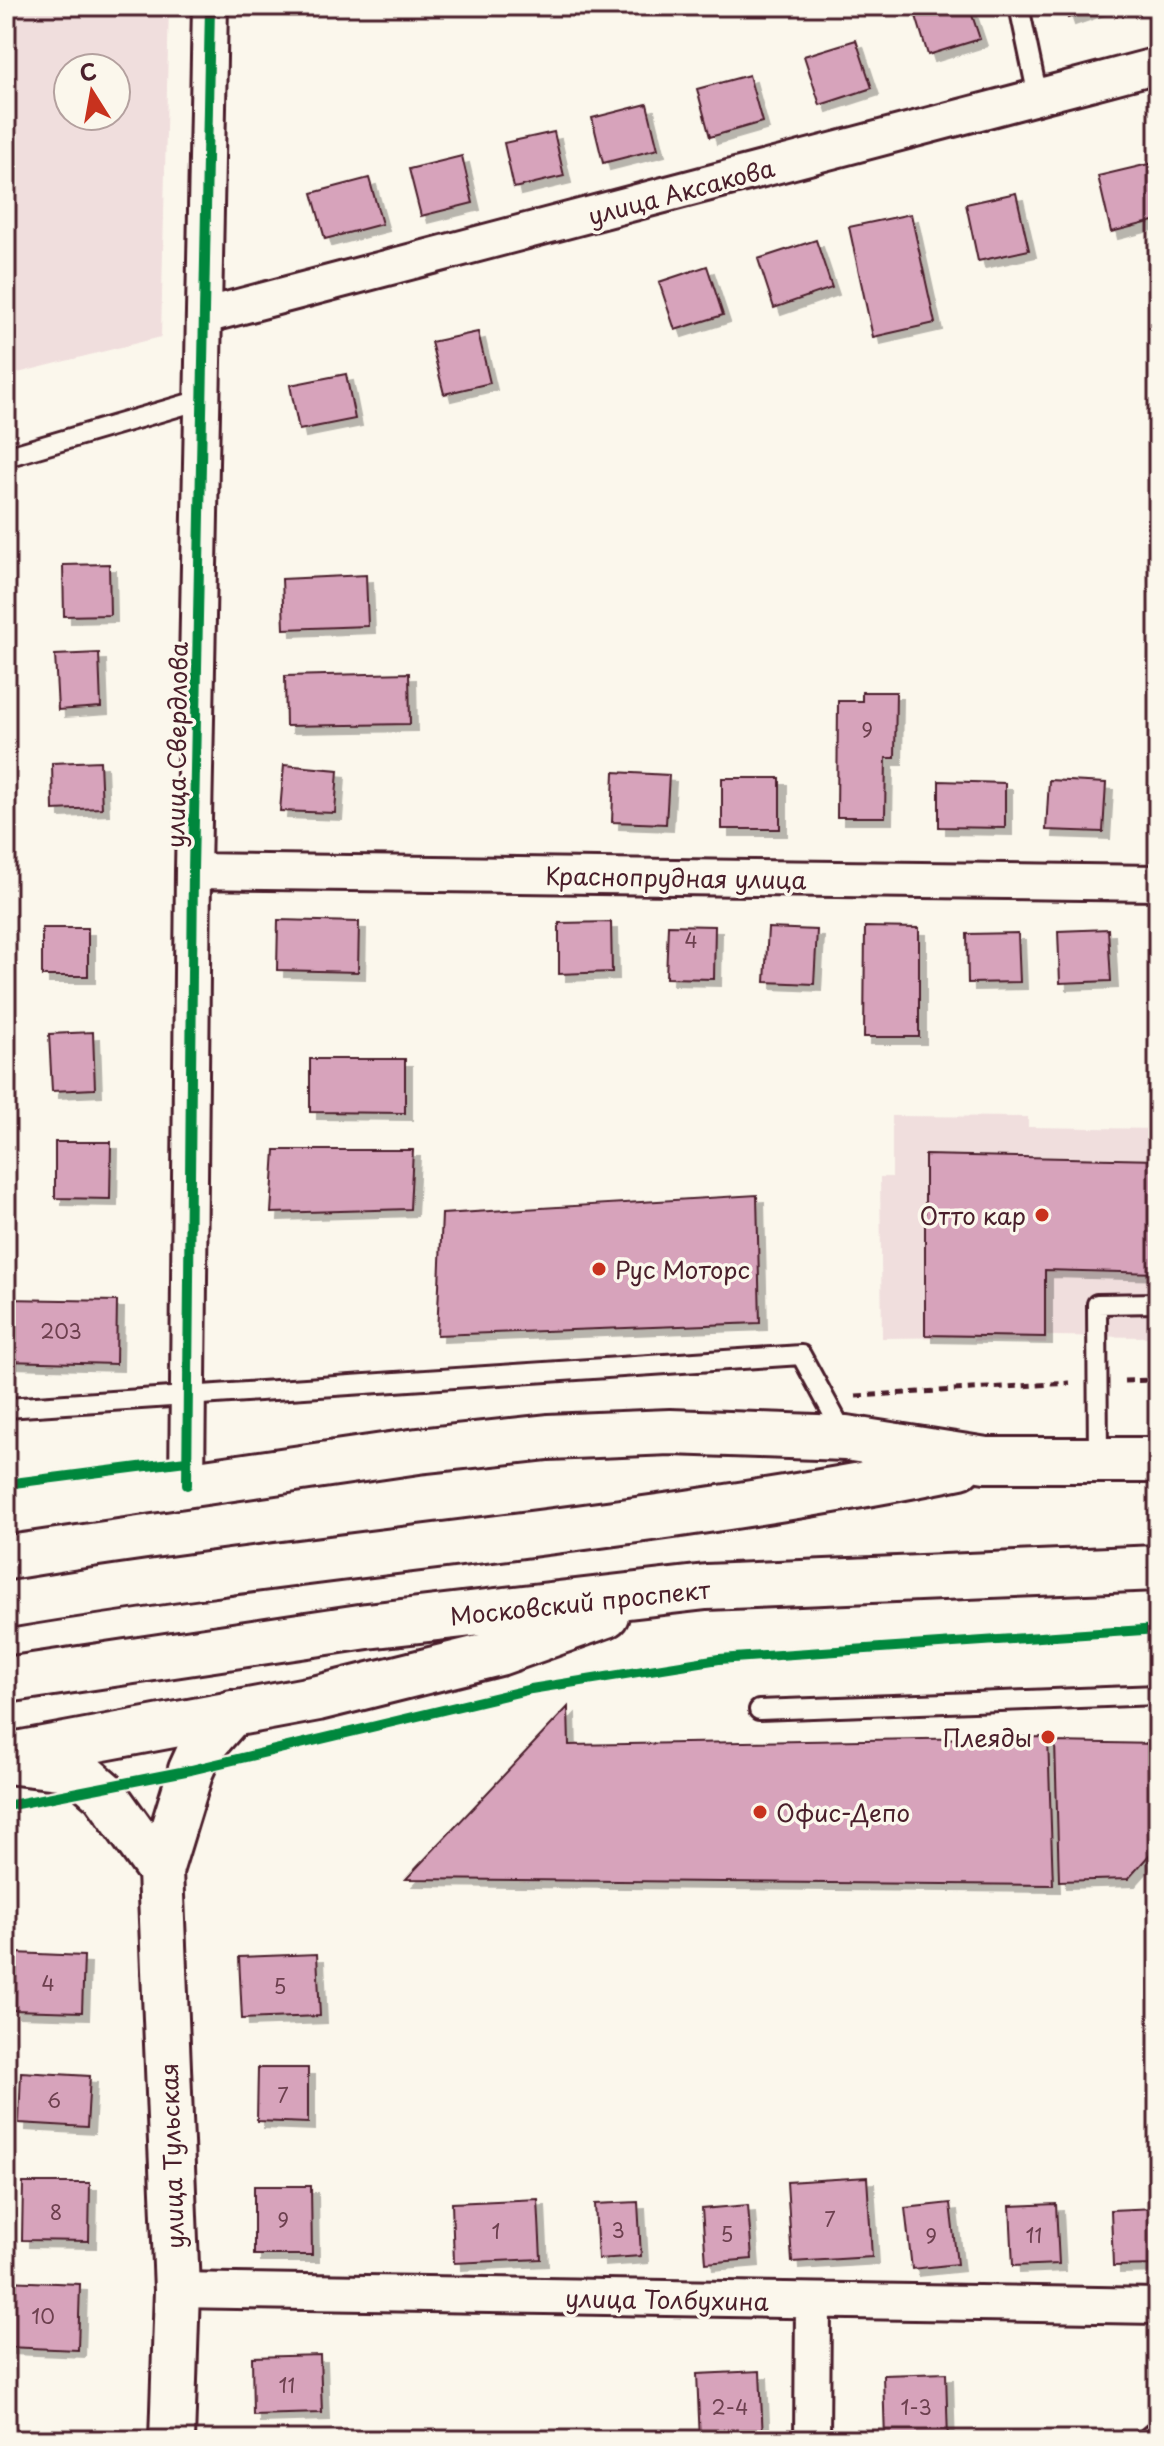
<svg xmlns="http://www.w3.org/2000/svg" width="1164" height="2446" viewBox="0 0 1164 2446" font-family="'Playpen Sans',sans-serif">
<defs>
<filter id="shadow"><feDropShadow dx="7" dy="7" stdDeviation="0" flood-color="#0004"/></filter>
</defs>
<rect width="100%" height="100%" fill="#fbf7ec"/>
<filter id="ink" filterUnits="userSpaceOnUse"><feTurbulence type="fractalNoise" baseFrequency=".0125" numOctaves="2"/><feDisplacementMap in="SourceGraphic" scale="16" xChannelSelector="R" yChannelSelector="G"/><feConvolveMatrix kernelMatrix="1 2 1 2 8 2 1 2 1" color-interpolation-filters="sRGB"/></filter>
<g filter="url(#ink)">
<path fill="#f0dedd" fill-rule="evenodd" d="M6 6H169L161 337 6 376ZM68 68H116V116H68Z
M892 1116 1028 1117V1127L1158 1129V1337L1047 1336 1046 1343 974 1341V1337L882 1338 880 1177H892Z"/>
<path fill="#d7a3bb" stroke="#4a1f2b" stroke-width="2" filter="url(#shadow)" d="M913 6H969L980 39 928 55Z
M1064 6H1103L1068 18Z
M856 40 872 88 820 105 804 56Z
M749 75 762 122 710 137 697 89Z
M647 104 658 149 603 163 592 118Z
M554 132 564 176 514 188 504 143Z
M462 156 473 203 421 216 409 169Z
M1153 163 1158 183V220L1111 232 1098 176Z
M369 178 382 224 325 239 312 193Z
M1016 193 1029 250 978 261 966 204Z
M911 214 935 323 873 337 849 227Z
M816 240 832 288 774 308 758 259Z
M707 266 723 315 675 330 659 282Z
M478 332 490 383 444 394 431 342Z
M346 374 355 419 299 430 290 385Z
M109 564 110 615 64 616 63 565Z
M366 575 368 626 284 629 282 579Z
M99 653 101 707 58 710 55 655Z
M409 673 410 724 286 726 285 676Z
M862 692H896L895 758H886L885 817H837L838 701H862Z
M100 761 102 808 53 810 52 763Z
M284 765 338 770 335 813 280 811Z
M614 772 669 775 666 824 612 822Z
M722 778H780V829H722Z
M1049 780 1106 783 1103 832 1046 830Z
M939 781 1005 783V828L939 827Z
M278 920 359 922 358 972 277 970Z
M611 922 612 972 559 974V923Z
M668 925 715 926 714 979 666 978Z
M865 927 919 928V1037H864Z
M42 928H88V976H42Z
M768 928 817 930 814 984 765 982Z
M1108 929 1111 981 1060 983 1058 931Z
M1018 933 1020 982 968 983 967 934Z
M93 1032 95 1089 52 1091 49 1034Z
M310 1059H405V1113L310 1112Z
M55 1142H111L110 1199 55 1198Z
M275 1150H413L410 1209 271 1213Z
M925 1155 1158 1160V1273L1045 1270V1337L925 1335Z
M757 1195 760 1323 437 1335 442 1214Z
M6 1299 117 1301 116 1364 6 1361Z
M568 1707 569 1745 1048 1737 1053 1885 406 1879Z
M1055 1742 1158 1744V1845L1128 1879 1059 1881Z
M15 1953 84 1956 82 2012 12 2010Z
M317 1954 320 2016 242 2019 239 1957Z
M258 2068H308V2123L257 2121Z
M21 2072 90 2076 87 2127 19 2123Z
M867 2177 872 2257 792 2262 787 2182Z
M23 2183H90L89 2241 22 2240Z
M254 2186H311L312 2255H254Z
M538 2199 541 2259 454 2263 452 2203Z
M638 2202 641 2256 598 2259 595 2204Z
M950 2203 957 2264 912 2269 905 2208Z
M1056 2204 1059 2264 1013 2266 1010 2206Z
M748 2205 752 2259 706 2263 702 2209Z
M1155 2208 1157 2265 1113 2266 1111 2210Z
M6 2281 80 2284 78 2350 6 2347Z
M320 2355 322 2413 253 2415 252 2357Z
M760 2371 763 2440H700L697 2374Z
M946 2373 948 2440H885L883 2375Z"/>
<g fill="none" stroke-linecap="round" stroke-linejoin="round">
<g stroke="#4a1f2b" stroke-width="24">
<path id="lane" d="M1019 6 1038 97
M6 457 204 399
M6 1408 801 1355 845 1436
M1098 1460 1097 1304 1158 1303
M759 1710 1158 1695
M1145 2440 1158 2429"/>
</g>
<g stroke="#4a1f2b" stroke-width="40">
<path id="street" d="M204 316 1158 65
M193 871 1158 883
M187 1485 193 871 210 6
M177 2290 1158 2306
M812 2440 813 2302"/>
</g>
<g stroke="#4a1f2b" stroke-width="50">
<path id="secondary" d="M6 1761 76 1769 104 1793 160 1871
M172 2440 177 2290 160 1871 191 1770 201 1748 232 1713"/>
</g>
<g stroke="#4a1f2b" stroke-width="50">
<path id="primary" d="M6 1511 418 1451 548 1437 670 1432 846 1438 986 1460H1158
M6 1605C323 1552 645 1531 960 1466
M6 1680 367 1626 706 1587 1158 1568
M6 1756 318 1698 499 1653 606 1615"/>
</g>
<path stroke="#4a1f2b" stroke-width="5" stroke-dasharray="8 6" stroke-linecap="butt" d="M1124 1381 1158 1380
M856 1396 1070 1383"/>
<use href="#lane" stroke="#fbf7ec" stroke-width="18"/>
<use href="#street" stroke="#fbf7ec" stroke-width="34"/>
<use href="#secondary" stroke="#fbf7ec" stroke-width="44"/>
<use href="#primary" stroke="#fbf7ec" stroke-width="44"/>
<g stroke="#fbf7ec" stroke-width="15">
<path id="cycleway" d="M6 1484 186 1461
M187 1485 193 871 210 6
M6 1806 191 1770 531 1689 719 1659 1158 1629"/>
</g>
<use href="#cycleway" stroke="#00873e" stroke-width="10"/>
</g>
</g>
<g fill="#c8321e" stroke="#fbf7ec" stroke-width="3">
<circle cx="1042" cy="1215" r="8"/>
<circle cx="599" cy="1269" r="8"/>
<circle cx="1048" cy="1737" r="8"/>
<circle cx="760" cy="1812" r="8"/>
</g>
<g text-anchor="middle" dominant-baseline="central" stroke-width="7" stroke-linejoin="round" paint-order="stroke">
<g font-size="20" fill="#6d404f">
<text x="867" y="730">9</text>
<text x="691" y="940">4</text>
<text x="61" y="1331">203</text>
<text x="48" y="1983">4</text>
<text x="280" y="1986">5</text>
<text x="283" y="2095">7</text>
<text x="54" y="2100">6</text>
<text x="56" y="2212">8</text>
<text x="830" y="2219">7</text>
<text x="283" y="2220">9</text>
<text x="618" y="2230">3</text>
<text x="496" y="2231">1</text>
<text x="727" y="2234">5</text>
<text x="1034" y="2235">11</text>
<text x="931" y="2236">9</text>
<text x="43" y="2316">10</text>
<text x="287" y="2385">11</text>
<text x="730" y="2407">2-4</text>
<text x="916" y="2407">1-3</text>
</g>
<g font-size="24" fill="#4a1f2b" stroke="#fbf7ec">
<text transform="translate(681 191) rotate(-15)">улица Аксакова</text>
<text transform="translate(176 745) rotate(-89)">улица Свердлова</text>
<text transform="translate(676 877) rotate(1)">Краснопрудная улица</text>
<text transform="translate(580 1602) rotate(-6)">Московский проспект</text>
<text transform="translate(171 2156) rotate(-92)">улица Тульская</text>
<text transform="translate(667 2299) rotate(1)">улица Толбухина</text>
</g>
<g font-size="24" fill="#4a1f2b" stroke="#fbf7ec" text-anchor="end">
<text x="1026" y="1215">Отто кар</text>
<text x="615" y="1269" text-anchor="start">Рус Моторс</text>
<text x="1032" y="1737">Плеяды</text>
<text x="776" y="1812" text-anchor="start">Офис-Депо</text>
</g>
</g>
<rect width="1164" height="2446" fill="none" stroke="#fbf7ec" stroke-width="32"/>
<rect x="16" y="16" width="1132" height="2414" fill="none" stroke="#4a1f2b" stroke-width="3" filter="url(#ink)"/>
<g transform="translate(92 92) rotate(349)"><circle r="38" fill="#fbf7ec" stroke="#b4a19f" stroke-width="2"/>
<path d="M0-6L14 30L0 20L-14 30Z" fill="#c8321e"/>
<text y="-12" font-size="22" font-weight="bold" text-anchor="middle" fill="#4a1f2b">С</text>
</g>
</svg>
